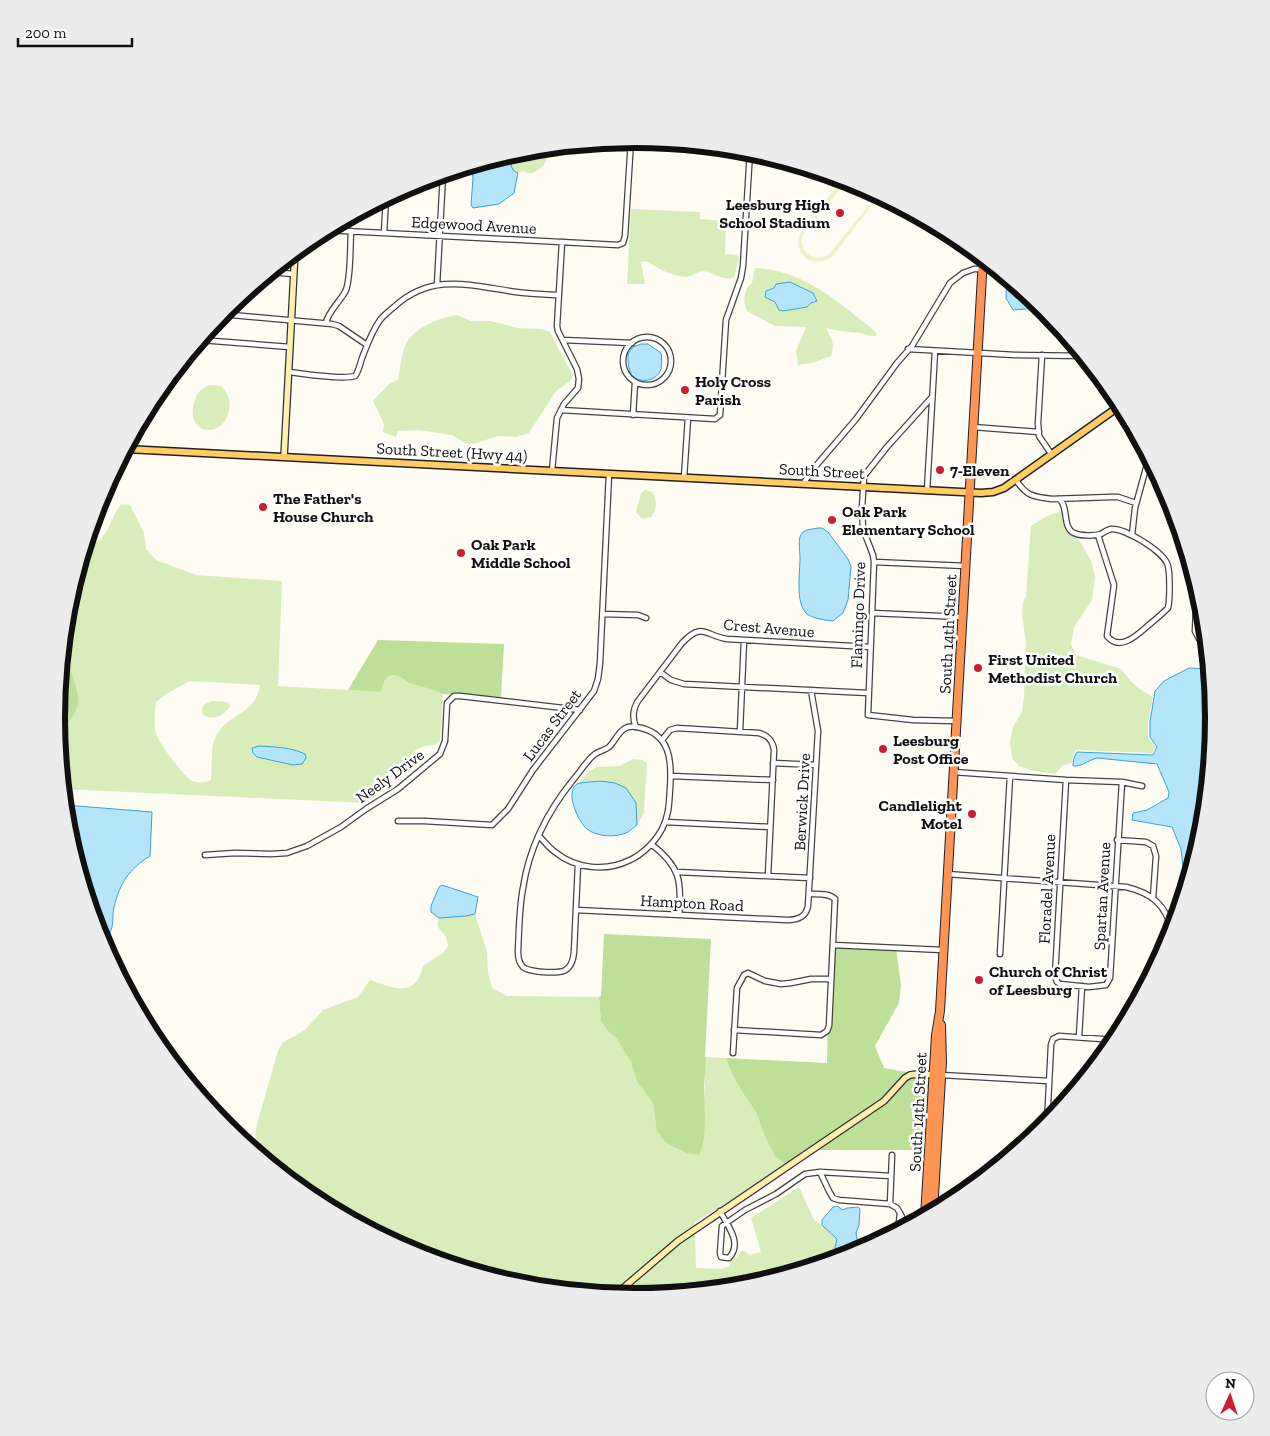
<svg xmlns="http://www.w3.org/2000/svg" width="1270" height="1436" viewBox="0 0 1270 1436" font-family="'Zilla Slab',serif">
<rect width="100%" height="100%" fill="#fffcf4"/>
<path fill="#d8edba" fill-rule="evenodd" d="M545 148C550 163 543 168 530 174L524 171 518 173 514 171 511 166 515 152 522 150Z
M631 209 700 212V219L726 221 725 254 737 255 739 258 734 278C723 280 717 275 708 272 697 269 694 277 685 277 670 276 659 268 645 261L641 262 645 284H627Z
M755 268C804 271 834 299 871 328L876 333V336C870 337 866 334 860 333 848 332 837 331 826 328 832 340 835 342 831 356L812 363 798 365 796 351 806 327 775 326 747 311C743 302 743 289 752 283ZM790 282 813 293 815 303H811C803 310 790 310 779 310L775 302 765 297 766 291 774 288 776 284Z
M456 315 471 321H491L517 328 542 329 550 332 561 354 573 375 570 381 556 391 529 433 516 437 498 436 473 444 465 443 452 435 419 430 398 431 396 437 383 432 384 424 373 401 389 384 398 380C400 370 401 356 405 346 413 328 438 318 456 315Z
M209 385 221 386C229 395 232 402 228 414 224 429 205 437 195 422 190 413 194 399 199 392 201 389 205 387 209 385Z
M645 490 652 492C658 502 657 508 651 517L642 519 636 512 641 493Z
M121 504 130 505 144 533 146 549 156 560 196 575 282 581 278 686 380 692 383 683 388 677 394 675 400 677 409 683 434 689 443 695 440 741 434 745 424 746 416 750 401 769 391 778 377 782 372 786 371 798 366 803 63 789 58 733 66 725 78 703 76 687 62 655 67 605 85 547C108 543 109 520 121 504ZM190 681 260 685C256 717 223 713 214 741 211 749 212 770 211 780 206 783 199 783 192 781 184 777 159 743 156 734 153 723 155 712 156 702L166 694Z
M1062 511 1067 525 1081 543 1091 561 1095 577 1092 600 1074 627 1071 644 1076 655 1121 669 1129 679 1138 688 1153 697 1148 722V737L1155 747 1152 753 1077 750 1073 754 1072 763 1063 765 1055 774 1030 770 1019 766 1012 758 1010 741 1013 727 1022 712 1024 696 1026 643 1022 614 1023 602 1026 597 1031 526 1047 516Z
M212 701 228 702 230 706C223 716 215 721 203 715L202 710 203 705Z
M633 759 642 760 647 763 644 813 637 825 636 803 600 781 578 784 588 772 597 767 620 766Z
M475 914 487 952 488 973 492 988 507 996 599 997 601 1021 607 1030 617 1039 631 1062 637 1082 653 1103 655 1115 666 1143 686 1153 702 1148 706 1057 726 1058 733 1076 743 1093 756 1112 764 1134 787 1165 734 1199 695 1222V1227L663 1250 612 1295 522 1286 413 1253 313 1199 251 1148 254 1145 257 1124 278 1051 283 1042 295 1036 305 1030 323 1010 358 997 370 980C394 988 415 999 423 966L443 953 448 946C448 944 446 938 446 937 441 929 435 928 439 918L466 916Z
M799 1187 814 1220 827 1229 837 1239 834 1252 836 1257 838 1258 748 1286 635 1297 618 1295 665 1254 695 1232 696 1268 722 1269 729 1266 734 1258 737 1257 741 1251H744L750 1255 761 1252 751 1218Z
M858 1244 871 1245 856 1253 846 1256Z"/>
<path fill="#bddf98" d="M378 640 504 644 501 697 442 694C432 688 423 687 412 684 408 683 406 681 402 678 389 670 383 680 381 692L348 690Z
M62 655C69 667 80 690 78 704 76 715 66 726 58 733L56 718Z
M604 934 711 939 705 1057H706C706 1067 705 1076 704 1085 704 1106 708 1137 699 1155L686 1153 666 1143 657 1131 653 1103 637 1082 631 1062 617 1039 607 1030 601 1021 599 997 601 996Z
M829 944 896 948 901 985 899 1003 875 1046 884 1068 912 1073 883 1099 787 1165 775 1156 764 1134 756 1112 743 1093 733 1076 726 1058 827 1063Z
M914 1077H929L924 1150H816L885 1103 907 1080Z"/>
<path fill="#e9f3cc" d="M842 179 847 180 802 236C799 253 815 264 829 254L870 204 872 199 873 192 877 194 875 201 832 257C814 269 794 256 799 235Z"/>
<path fill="#b5e5fa" stroke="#37a3d6" d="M515 152 511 166 514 171 518 173 514 193 499 204 473 208 471 205 473 178 471 166Z
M1007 278 1040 305 1037 308 1013 310 1006 298Z
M790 282 813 293 817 301 811 303 807 307 783 311 779 310 775 302 765 297 766 291 774 288 776 284Z
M641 344H648L661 353C662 358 662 364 661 369 658 381 638 385 631 374 628 368 628 360 628 354L633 347Z
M818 528H822L828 532 848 559 851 566 848 600 843 613 833 621C825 620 814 619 807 614 795 604 800 572 800 558 800 550 797 537 803 532 807 529 814 529 818 528Z
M1189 668 1209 669 1214 718 1203 831 1188 878 1183 867 1181 849 1172 827 1132 820 1133 813 1147 810 1168 798 1169 792 1157 764 1097 758C1088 760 1082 767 1073 766 1073 761 1074 756 1077 752L1153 755 1157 747 1150 737V722L1155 691 1164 681Z
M259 746C274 747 291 747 305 754L306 758 302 764 293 765 257 757 253 753 252 748Z
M600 781 615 783 626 788 636 803 637 825C634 827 631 830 628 832 617 838 597 837 587 829 579 823 564 792 577 784 582 782 595 782 600 781Z
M65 805 152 812 150 856C129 869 120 883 114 907 112 914 114 923 111 930 110 935 105 940 103 944L67 831Z
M442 885 478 897 475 914 466 916 439 918 431 912V906L439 887Z
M837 1206 843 1210 847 1208 858 1207 860 1209 859 1225 856 1233 858 1244 846 1256 838 1258 836 1257 834 1252 837 1239 822 1225V1220L833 1207Z"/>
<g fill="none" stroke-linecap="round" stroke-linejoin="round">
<g stroke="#434343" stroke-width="7">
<path id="street" d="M594 143 606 147 631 148
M325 230 618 245 623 243 625 236 631 140
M384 233 386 198
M270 272 294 274
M437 285 443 174
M221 314 332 324 339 326 367 345
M326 323C328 311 341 301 346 290 351 276 350 247 351 231
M623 361a24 24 0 1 1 48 0a24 24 0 1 1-48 0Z
M200 340 290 347
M563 340 632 343
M908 349 1015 355 1083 356
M1042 355 1038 423 1039 436 1052 455
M289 372C304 374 342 380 355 376 359 371 360 364 362 358 367 345 372 331 380 320 384 315 389 311 394 307 430 274 466 284 509 291 525 294 542 294 559 295
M932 397 887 447 864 476 862 508 863 529 873 555 874 562 868 715 913 720 956 721
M561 410 715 419 720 415 726 320 741 278 743 266 750 151
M633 415 635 383
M973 427 1039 432
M552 471 557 418 564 404 578 388 579 379 577 369 558 331 557 326 562 242
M684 478 688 418
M1016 480C1026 496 1034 497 1052 499L1111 497H1118L1136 503
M803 484 814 468 856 419 897 363 912 346 950 283 963 273 974 269H982
M927 491 935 351
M1059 499C1069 506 1062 528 1074 533 1080 536 1094 536 1101 534 1104 532 1107 530 1111 529 1125 528 1165 552 1168 566 1170 574 1170 600 1168 608 1162 614 1156 619 1150 624 1139 633 1121 653 1107 636L1114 585 1098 535
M1132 535 1135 508 1149 457
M874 562 966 566
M1197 588 1195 631 1199 639
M872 613 962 617
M603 614 638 615 646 618
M660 672 671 680 684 684 868 693
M636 727C632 718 633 709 638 701L682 643C703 621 705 636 727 639L870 647
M740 731 744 640
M662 740 670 730 677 728 759 733C767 735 773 741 774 750L768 876
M773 763 816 765
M953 772 1066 780 1122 782 1142 786
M671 776 773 780
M1066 780 1055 976 1057 982 1060 984 1089 987 1106 985 1110 978 1122 782
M398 821H424L492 825 508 809 533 770 594 691 598 679 600 663 609 474
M665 822 770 827
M539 836C544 841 549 848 555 852 576 869 606 872 630 860 643 854 655 842 662 829 669 816 669 803 670 789 672 761 671 733 637 727 620 724 618 738 609 747 605 750 600 751 595 754 587 760 580 772 573 780 548 811 529 848 523 888 519 909 519 931 518 952 518 958 519 963 523 967 528 971 536 971 542 972 561 973 572 974 574 952L578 864
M1117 840 1146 842 1153 846 1156 856 1153 898
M651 844C680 866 682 881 679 915
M205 855 235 853 271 854 287 853 307 846 341 827 366 809 398 789 440 754 445 741 447 703 454 696H460L580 710
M677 872 810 878
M947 874 1126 887C1152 893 1166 905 1172 931
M576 910 787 920C798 920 806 917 808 906L818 731 811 690
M833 945 943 950
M1000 954 1010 776
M734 1030 821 1035 827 1031 829 1026 835 899C830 893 817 894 809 894
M1079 1037 1082 986
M1106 1052V1039
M733 1053 737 988 744 975 748 973 765 981 781 984 791 983 811 979H831
M941 1075 1049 1081
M1047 1124 1051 1045 1053 1039 1059 1036 1116 1040
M820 1172 829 1191 833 1198 839 1200 890 1204 897 1208 900 1213
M890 1204 892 1155
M720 1211C727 1225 743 1243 729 1258L721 1257 720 1253 722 1226 745 1210 776 1194 805 1174 820 1172 891 1176
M898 1231 900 1213 902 1217 903 1228"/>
</g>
<g stroke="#323232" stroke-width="8">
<path id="secondary" d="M284 457 295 252
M615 1295 678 1241 884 1101 905 1078 910 1075 918 1074 937 1075"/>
</g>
<g stroke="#212121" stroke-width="9">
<path id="primary" d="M126 449 981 493 993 492 1004 488 1121 405"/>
</g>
<g stroke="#212121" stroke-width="10">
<path id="highway" d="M933 1212 942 1062 941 1025
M925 1216 936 1035 940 1011 983 258"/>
</g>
<use href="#street" stroke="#fff" stroke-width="4.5"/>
<use href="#secondary" stroke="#fff0af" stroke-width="5.5"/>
<use href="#primary" stroke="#ffcd64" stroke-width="6"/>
<use href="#highway" stroke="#fc9454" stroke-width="8"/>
</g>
<g fill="#cb1e33" stroke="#fff" stroke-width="2">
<circle cx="840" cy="213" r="5"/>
<circle cx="685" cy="390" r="5"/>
<circle cx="940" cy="470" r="5"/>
<circle cx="263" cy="507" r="5"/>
<circle cx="832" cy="520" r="5"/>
<circle cx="461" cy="553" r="5"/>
<circle cx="978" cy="668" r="5"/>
<circle cx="883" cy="749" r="5"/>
<circle cx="972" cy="814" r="5"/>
<circle cx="979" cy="980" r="5"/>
</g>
<g text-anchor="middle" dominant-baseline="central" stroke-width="5" stroke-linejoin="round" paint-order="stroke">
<g font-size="16" font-weight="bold" fill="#101010" stroke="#fff" text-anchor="start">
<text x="830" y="204" text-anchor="end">Leesburg High<tspan x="830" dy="18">School Stadium</tspan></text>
<text x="695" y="381">Holy Cross<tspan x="695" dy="18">Parish</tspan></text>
<text x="950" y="470">7-Eleven</text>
<text x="273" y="498">The Father's<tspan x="273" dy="18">House Church</tspan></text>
<text x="842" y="511">Oak Park<tspan x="842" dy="18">Elementary School</tspan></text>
<text x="471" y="544">Oak Park<tspan x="471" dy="18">Middle School</tspan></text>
<text x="988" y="659">First United<tspan x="988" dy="18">Methodist Church</tspan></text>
<text x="893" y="740">Leesburg<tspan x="893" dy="18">Post Office</tspan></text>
<text x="962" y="805" text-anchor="end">Candlelight<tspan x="962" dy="18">Motel</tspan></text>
<text x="989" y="971">Church of Christ<tspan x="989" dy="18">of Leesburg</tspan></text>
</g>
<g font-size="16" fill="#101010" stroke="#fff">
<text transform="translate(474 225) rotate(3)">Edgewood Avenue</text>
<text transform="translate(452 452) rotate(3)">South Street (Hwy 44)</text>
<text transform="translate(822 471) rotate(3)">South Street</text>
<text transform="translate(858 615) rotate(-88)">Flamingo Drive</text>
<text transform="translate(769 628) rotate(5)">Crest Avenue</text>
<text transform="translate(948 634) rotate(-87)">South 14th Street</text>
<text transform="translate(552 725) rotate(-53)">Lucas Street</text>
<text transform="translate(390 776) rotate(-36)">Neely Drive</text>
<text transform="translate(802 802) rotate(-87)">Berwick Drive</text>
<text transform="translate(1047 889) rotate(-87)">Floradel Avenue</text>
<text transform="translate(1102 896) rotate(-87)">Spartan Avenue</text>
<text transform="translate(692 903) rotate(3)">Hampton Road</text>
<text transform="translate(918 1112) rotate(-87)">South 14th Street</text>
</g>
</g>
<path d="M0 0H1270V1436H0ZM65 718a570 570 0 1 1 1140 0a570 570 0 1 1-1140 0Z" fill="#ececec" fill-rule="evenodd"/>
<path fill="none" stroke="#101010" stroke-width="6" d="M65 718a570 570 0 1 1 1140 0a570 570 0 1 1-1140 0Z"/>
<g transform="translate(1230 1396) rotate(3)"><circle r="24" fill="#ffffff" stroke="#9f9f9f"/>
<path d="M0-4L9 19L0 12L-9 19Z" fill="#cb1e33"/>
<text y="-8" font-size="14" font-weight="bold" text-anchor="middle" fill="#101010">N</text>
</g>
<path d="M18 38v8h114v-8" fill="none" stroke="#101010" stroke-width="2.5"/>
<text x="25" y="38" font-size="15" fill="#101010" stroke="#ffffff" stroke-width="4" paint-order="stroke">200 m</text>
</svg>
